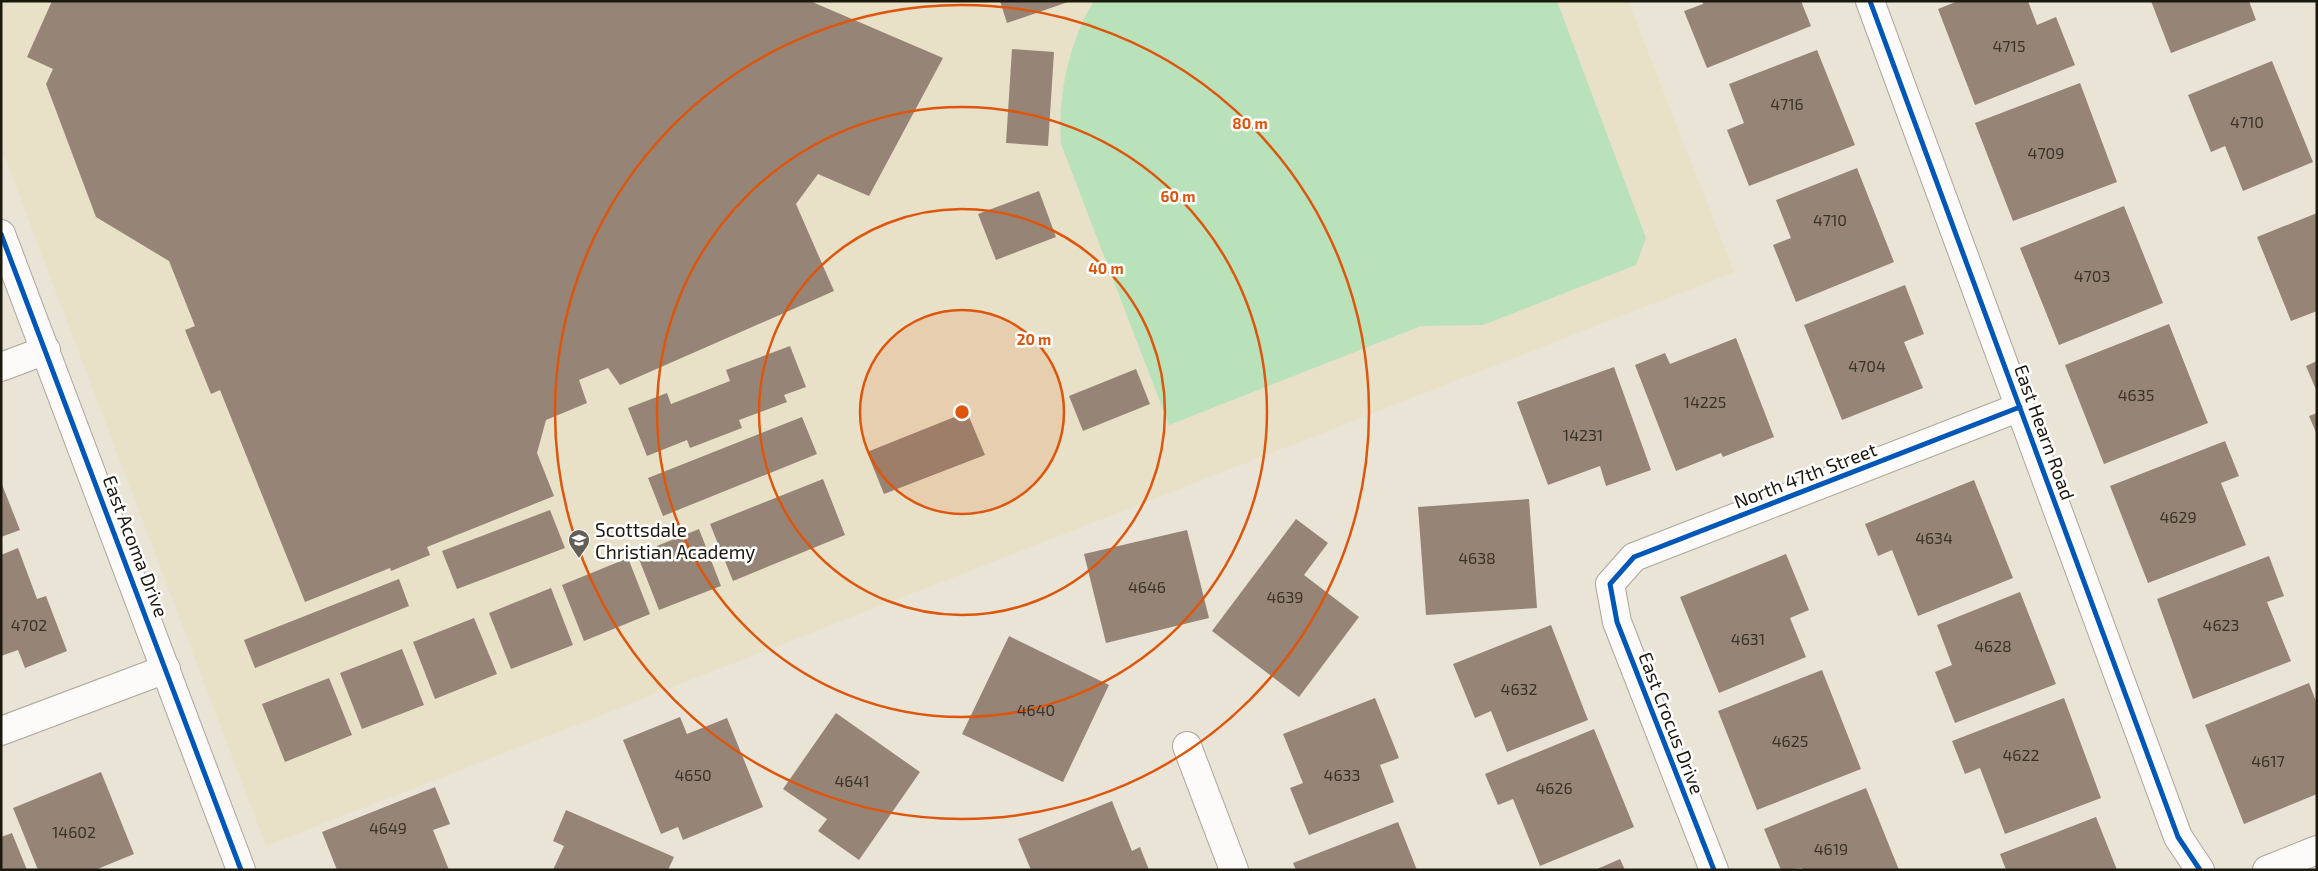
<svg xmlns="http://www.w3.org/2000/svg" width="2318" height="871" viewBox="0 0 2318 871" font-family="'Exo 2',sans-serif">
<rect width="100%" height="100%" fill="#e9e4d5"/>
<path fill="#e8e0c7" d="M1 1H1628L1734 272 266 846 1 147Z"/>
<path fill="#b9e2bb" d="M1094 1H1557L1646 238 1636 265 1483 325 1421 326 1169 425 1061 144C1057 100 1069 40 1094 1Z"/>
<path fill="#968577" d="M52 1H810L943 58 869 196 818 174 796 204 834 291 620 385 608 368 579 380 587 403 546 420 537 453 554 496 427 547 430 555 391 571 390 568 305 602 220 390 211 394 185 330 195 326 169 261 96 217 46 84 53 69 27 57Z
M1000 1H1068V2L1007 23Z
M1702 1H1801L1811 26 1707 68 1684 11 1703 4Z
M1958 1H2028L2037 25 2056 17 2075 65 1975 105 1938 9Z
M2151 1H2249L2256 20 2171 53Z
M1012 49 1054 52 1048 146 1006 143Z
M1817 50 1855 145 1749 186 1727 130 1744 123 1729 84Z
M2272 61 2313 162 2243 191 2225 146 2211 152 2188 95Z
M2080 83 2117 182 2013 221 1975 123Z
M1857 168 1894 262 1796 302 1773 245 1791 238 1776 200Z
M1039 191 1056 237 996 260 978 214Z
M2124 206 2163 303 2059 345 2020 248Z
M2317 213V311L2291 321 2257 237Z
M1905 285 1924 334 1904 342 1923 388 1842 420 1804 325Z
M2169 324 2208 423 2104 464 2065 365Z
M1736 338 1774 437 1723 457 1721 453 1676 471 1635 365 1665 353 1670 364Z
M790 346 806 387 784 395 787 402 739 420 742 428 690 448 687 440 647 456 628 408 667 393 671 404 730 381 726 370Z
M2317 361V392L2306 366Z
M1614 367 1651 470 1606 486 1600 466 1548 485 1517 402Z
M1136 369 1150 404 1083 431 1069 396Z
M967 412 985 455 884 494 867 452Z
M2317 413V435L2309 416Z
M802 417 817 454 663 516 648 478Z
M2225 441 2239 476 2221 483 2246 545 2148 583 2110 486Z
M823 479 845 535 733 581 710 524Z
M1974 480 2013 578 1918 616 1892 550 1878 556 1865 524Z
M1 482 20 530 1 537Z
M1529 499 1537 608 1426 615 1418 507Z
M550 510 565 548 457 589 442 551Z
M1296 519 1328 543 1304 575 1359 617 1299 697 1212 631Z
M699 529 721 586 659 610 637 554Z
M1187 530 1209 618 1106 643 1084 554Z
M18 548 37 599 46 596 67 651 25 668 18 650 1 656V555Z
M1786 554 1809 610 1790 618 1806 657 1719 693 1680 597Z
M2269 556 2284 596 2267 602 2291 661 2193 699 2157 599Z
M628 558 650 614 584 641 562 585Z
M399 579 409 606 255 668 244 640Z
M551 588 573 645 511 669 489 613Z
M2020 592 2056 684 1955 723 1935 672 1952 665 1937 625Z
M474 618 497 674 435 699 413 642Z
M1551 625 1588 720 1507 752 1491 711 1475 718 1453 664Z
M1009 636 1109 685 1063 782 962 734Z
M402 649 424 705 362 729 340 673Z
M1822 670 1861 769 1757 810 1718 711Z
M329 678 352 735 285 762 262 704Z
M2309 683 2317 704V794L2244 824 2205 725Z
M1375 698 1399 758 1380 765 1394 802 1309 835 1290 788 1303 783 1283 734Z
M2064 698 2101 798 2005 834 1980 768 1965 774 1952 741Z
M836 713 920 772 859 860 818 831 827 819 783 789Z
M680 717 687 734 727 718 763 807 683 840 678 827 661 834 623 740Z
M1594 729 1634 827 1540 866 1513 799 1498 805 1485 774Z
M101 772 134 854 95 870H38L13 808Z
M435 787 450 824 433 830 449 870H337L322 832Z
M1866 788 1899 870H1803L1802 868 1781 870 1764 829Z
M1112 801 1132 851 1140 847 1149 870H1031L1018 839Z
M566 810 674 857 668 870H553L564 846 553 841Z
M2096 817 2117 870H2006L2000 854Z
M1398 822 1417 870H1296L1293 863Z
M12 833 27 870H1V837Z
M1620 859 1625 870H1595Z"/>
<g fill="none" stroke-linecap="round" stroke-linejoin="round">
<g stroke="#aaa69b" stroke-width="30">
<path id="street" d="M1870 1 2178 837 2200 870
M1 367 46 350
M1 731 166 669
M1187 746 1234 870
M1714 870 1617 622 1610 584 1634 557 2020 407
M2267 870 2317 850"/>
</g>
<g stroke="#aaa69b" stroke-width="30">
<path id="secondary" d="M1 234 241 870"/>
</g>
<use href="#street" stroke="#fcfbf9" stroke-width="28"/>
<use href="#secondary" stroke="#fcfbf9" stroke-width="28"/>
<g stroke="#fff" stroke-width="8">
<path id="cycleway" d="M1870 1 2178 837 2200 870
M1 234 241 870
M1714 870 1617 622 1610 584 1634 557 2020 407"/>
</g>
<use href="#cycleway" stroke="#0057b8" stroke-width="5"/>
</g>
<circle cx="962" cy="412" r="102" fill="#de560c" fill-opacity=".12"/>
<g fill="none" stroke="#de560c" stroke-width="2.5">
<circle cx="962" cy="412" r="102"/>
<circle cx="962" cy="412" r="203"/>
<circle cx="962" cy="412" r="305"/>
<circle cx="962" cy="412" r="407"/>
</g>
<defs>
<g id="school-pin" transform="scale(1.125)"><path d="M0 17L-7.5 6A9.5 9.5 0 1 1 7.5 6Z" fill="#635f54" stroke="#fff"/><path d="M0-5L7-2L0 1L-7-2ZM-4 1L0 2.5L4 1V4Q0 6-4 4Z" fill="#fff"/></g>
</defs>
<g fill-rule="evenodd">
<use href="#school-pin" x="579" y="540"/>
</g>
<g text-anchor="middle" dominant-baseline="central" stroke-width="5" stroke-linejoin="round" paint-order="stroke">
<g font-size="16" fill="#3a3328">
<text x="2009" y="45">4715</text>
<text x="1787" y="103">4716</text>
<text x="2247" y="121">4710</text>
<text x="2046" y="152">4709</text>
<text x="1830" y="219">4710</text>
<text x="2092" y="275">4703</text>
<text x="1867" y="365">4704</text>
<text x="2136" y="394">4635</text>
<text x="1705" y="401">14225</text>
<text x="1583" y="434">14231</text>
<text x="2178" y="516">4629</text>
<text x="1934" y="537">4634</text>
<text x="1477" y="557">4638</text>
<text x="1147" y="586">4646</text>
<text x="1285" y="596">4639</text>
<text x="29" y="624">4702</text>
<text x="2221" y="624">4623</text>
<text x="1748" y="638">4631</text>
<text x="1993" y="645">4628</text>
<text x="1519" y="688">4632</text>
<text x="1036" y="709">4640</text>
<text x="1790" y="740">4625</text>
<text x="2021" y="754">4622</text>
<text x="2268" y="760">4617</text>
<text x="693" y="774">4650</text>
<text x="1342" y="774">4633</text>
<text x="852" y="780">4641</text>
<text x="1554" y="787">4626</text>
<text x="388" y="827">4649</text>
<text x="74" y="831">14602</text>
<text x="1831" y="848">4619</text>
</g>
<g font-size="19" fill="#1b180e" stroke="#fff">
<text transform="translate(2045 432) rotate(70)">East Hearn Road</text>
<text transform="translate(1805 475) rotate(-21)">North 47th Street</text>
<text transform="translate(136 546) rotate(69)">East Acoma Drive</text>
<text transform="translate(1672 723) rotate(69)">East Crocus Drive</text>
</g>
<g font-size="19" fill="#1b180e" stroke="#fff" text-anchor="start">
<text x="595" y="529">Scottsdale<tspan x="595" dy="22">Christian Academy</tspan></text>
</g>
</g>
<circle cx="962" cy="412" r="8" fill="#de560c" stroke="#fff" stroke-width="2.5"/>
<g font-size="15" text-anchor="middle" font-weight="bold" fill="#de560c" stroke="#fff" stroke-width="5" stroke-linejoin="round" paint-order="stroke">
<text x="1250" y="129">80 m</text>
<text x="1178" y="202">60 m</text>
<text x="1106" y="274">40 m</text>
<text x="1034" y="345">20 m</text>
</g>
<rect width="2318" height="871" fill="none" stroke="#1b180e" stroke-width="5"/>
</svg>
